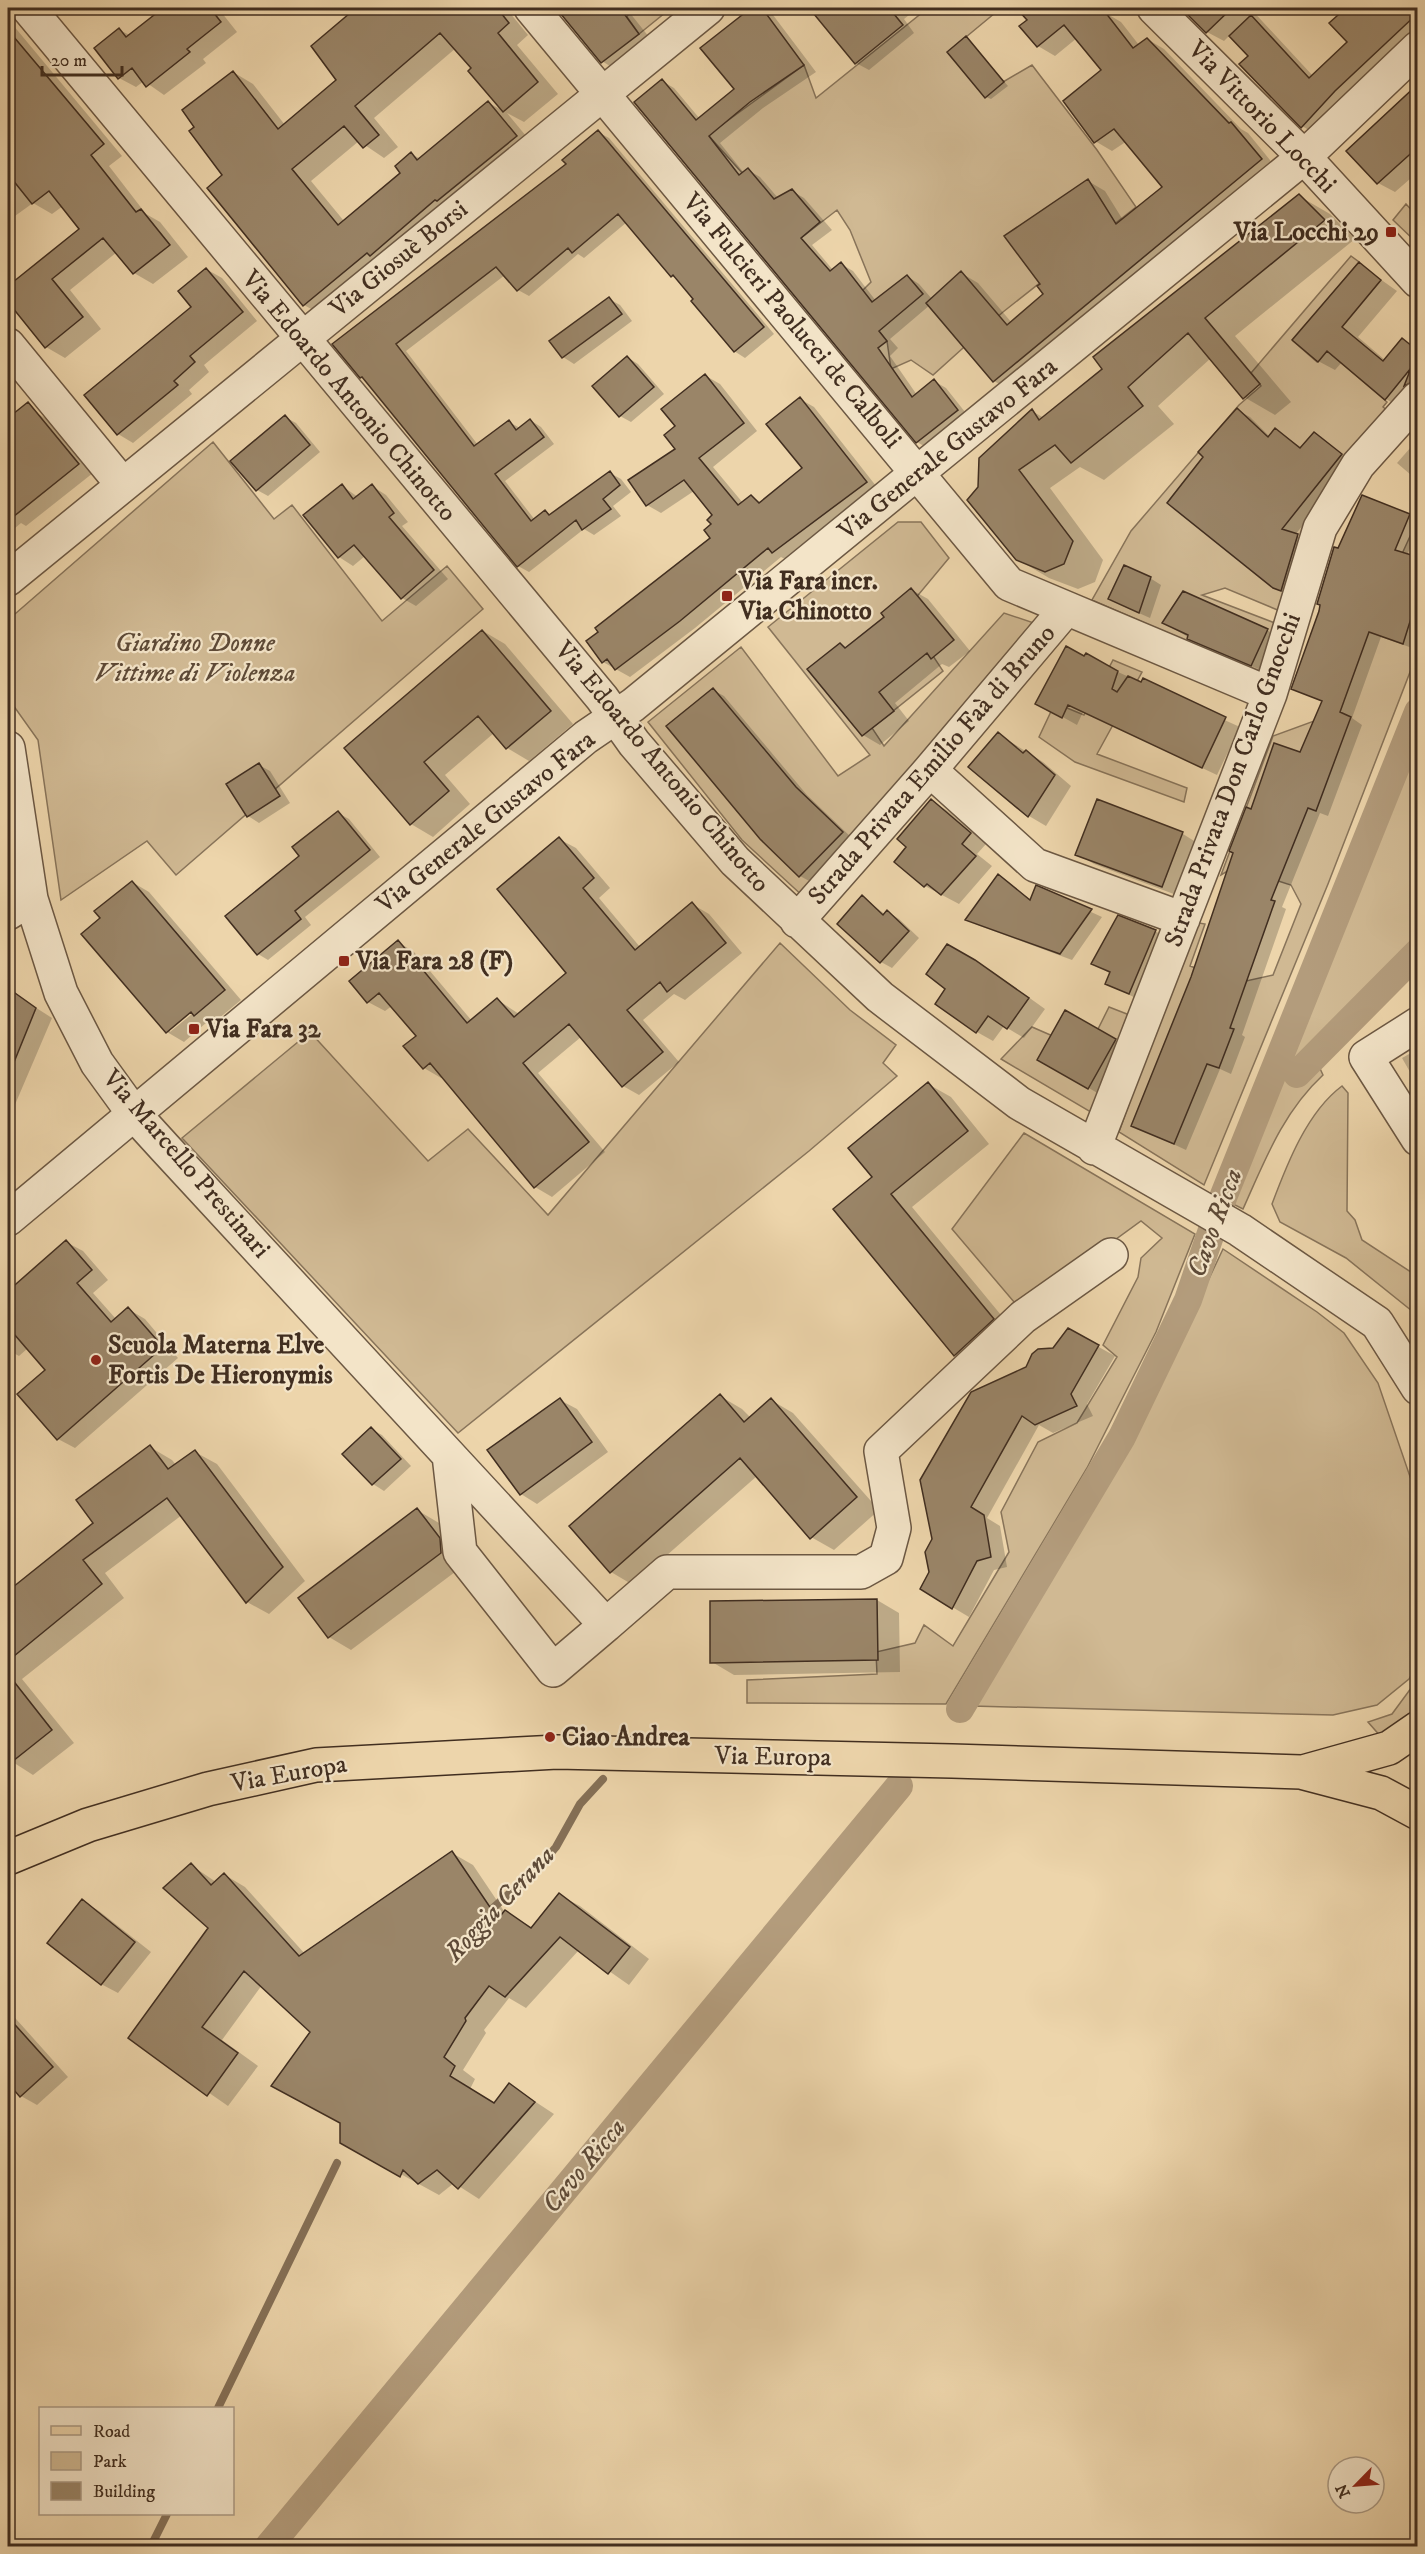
<svg xmlns="http://www.w3.org/2000/svg" width="1425" height="2554" viewBox="0 0 1425 2554" font-family="'IM FELL DW Pica',serif">
<rect width="100%" height="100%" fill="#edd5ab"/>
<filter id="stains"><feTurbulence type="fractalNoise" baseFrequency=".00333" numOctaves="4"/><feColorMatrix values="0 0 0 0 .2 0 0 0 0 .09 0 0 0 0 .02 0 0 0 .5 -.17"/></filter>
<radialGradient id="worn" r=".72"><stop offset=".6" stop-color="#630" stop-opacity="0"/><stop offset="1" stop-color="#630" stop-opacity=".3"/></radialGradient>
<path fill="#d0b993" stroke="#88745a" stroke-width="1.5" d="M632 8H671L639 34 627 17Z
M928 8H1001L966 37 1003 82 1032 65 1097 150 1136 207 1003 312 933 375 911 360 891 369 887 341 853 300 871 282 850 230 837 210 801 238 708 135 804 65 816 98Z
M1406 204 1417 216V243L1393 220Z
M1351 256 1359 262 1293 341 1317 362 1327 351 1387 402 1383 407 1393 415 1280 611 1225 588 1202 595 1280 625 1259 673 1092 600 1131 531 1239 405 1261 386 1251 373Z
M213 442 274 519 292 505 382 621 447 566 483 609 176 875 147 841 61 900 38 740 8 698V620Z
M1417 521V654L1328 884 1204 1185 1119 1132 1194 922 1205 924 1190 966 1237 983 1273 975 1301 904 1291 885 1234 867 1221 875 1273 736 1328 716Z
M898 522H921L949 558 904 612 943 671 872 728 884 746 1004 613 1037 624 806 899 742 840 648 722 741 647 838 776 870 755 768 627Z
M1113 660 1142 672 1097 754 1187 788 1184 802 1075 762 1039 737 1055 703 1084 715Z
M1417 744V940L1311 1049 1323 1075C1283 1112 1265 1160 1243 1209L1231 1203 1287 1072Z
M780 943 850 1010 896 1045 883 1063 897 1076 809 1151 458 1433 182 1138 310 1032 428 1161 468 1129 548 1215Z
M1109 1007 1132 1016 1094 1114 1001 1059 1032 1027 1087 1051Z
M1342 1086 1348 1093 1347 1211 1355 1220 1362 1240 1417 1276V1315L1346 1258 1280 1222 1272 1204C1287 1164 1307 1112 1342 1086Z
M1024 1133 1195 1234 1156 1332 1087 1468 946 1704 747 1703V1680L877 1674 876 1652 915 1643 924 1625 953 1646 1009 1552 1001 1512 1038 1442 1077 1423 1117 1357 1103 1345 1138 1277 1141 1258 1162 1238 1141 1221 1020 1309 952 1229Z
M1223 1249 1317 1312 1344 1333 1378 1383 1417 1497V1665L1409 1679 1377 1705 1333 1715 972 1706 1075 1540 1149 1405Z
M1417 1680V1713L1382 1738 1368 1722 1392 1714Z"/>
<path fill="#0003" fill-rule="evenodd" d="M165 8H218L237 32 203 59 206 63 164 95 144 81 136 87 119 78V30L130 35Z
M358 8H506L528 35 517 45 558 94 524 122 507 113 536 148 324 316 304 305 224 175 233 72 253 84 285 125 338 81 313 46ZM456 48 505 112 489 103 421 159 411 154 402 173 344 221 311 181 359 141 384 158 398 147 374 118Z
M558 8H626L653 42 616 70 602 61Z
M753 8H764L770 11 816 72 763 108 720 143 744 173 748 170 760 177 778 198 792 191 804 198 832 230 812 245 833 270 841 264 853 271 876 301 907 276 919 284 932 299 961 273 978 283 1012 323 1045 294 1088 181 1105 191 1123 220 1164 187 1127 141 1112 151 1095 141 1103 71 1077 38 1055 56 1038 46 1021 26 1029 20 1018 8H1096L1102 15 1104 12 1121 22 1139 45 1147 39 1164 49 1241 129 1248 133 1278 170 1011 391 994 381 930 305 890 339 898 348 890 356 917 395 934 381 946 388 969 417 929 449 917 442 662 81 674 88 700 119 736 89 702 48Z
M811 8H918L904 19 914 33 869 70 856 63Z
M1183 8H1250L1313 76 1349 42 1354 14 1361 8H1418V39L1319 136 1302 126 1250 56 1230 35 1224 41 1207 32Z
M8 19 122 156 109 166 146 214 160 222 188 257 153 284 134 273 117 252 70 290 101 329 65 358 46 347 8 299V288L81 229 63 206 52 214 33 203 8 221Z
M966 38 1008 86 991 99 986 97Z
M1418 86V172L1395 192 1378 183Z
M598 132 609 138 774 334 745 358 734 351 680 281 672 276 627 222 584 258 578 254 529 296 518 290 505 275 406 351 478 445 509 422 520 428 530 420 541 427 554 444 505 481 535 520 545 511 551 515 610 473 621 479 631 492 613 506 621 516 594 535 584 529 529 572 518 566 368 381 361 377Z
M1299 196 1330 214 1355 239 1235 336 1291 402 1275 415 1244 397 1211 358 1158 406 1174 424 1104 480 1080 467 1050 488 1103 560 1095 582 1078 589 1049 578 1017 559 980 487 1032 411 1044 418 1104 369Z
M1359 264 1397 291 1358 337 1385 360 1403 340 1418 349V392L1402 409 1386 399 1342 362 1335 370 1318 361Z
M206 269 222 278 257 321 204 365 209 372 189 390 192 394 133 443 118 434 193 307Z
M609 299 620 305 632 321 574 364 563 357 552 342Z
M627 357 638 364 664 394 631 422 620 416Z
M706 376 720 384 757 431 713 467 743 503 751 496 762 503 804 469 800 399 814 407 880 491 787 560 781 557 695 628 630 677 603 662 712 538 715 515 694 491 661 513 647 505 630 480 677 449V426Z
M1237 410 1250 417 1270 437 1276 430 1302 448 1314 434 1353 462 1295 535 1311 543 1288 595 1274 587 1205 457Z
M35 412 50 421 93 473 26 526 21 523 8 534V458L24 445Z
M285 417 296 423 320 452 268 496 257 490Z
M1418 439V481L1397 463Z
M342 486 358 497 372 486 386 495 408 522 402 526 448 579 416 606 402 598 365 556 353 566 339 557Z
M1409 515 1418 520V531L1407 555 1418 559V642L1415 649 1381 637 1352 718 1362 725 1328 816 1320 813 1282 907 1286 909 1242 1035 1245 1037 1231 1074 1220 1069 1186 1150 1132 1125 1192 977 1252 811 1301 754 1323 702 1293 689 1321 611 1339 550Z
M1150 578 1161 585 1150 618 1121 605Z
M912 590 928 599 970 651 949 667 942 664 895 703 909 721 880 745 863 735 809 670 840 644 847 648 886 617Z
M1164 623 1267 630 1278 637 1263 671 1200 644Z
M483 631 505 644 573 724 529 761 507 748 494 733 445 775 470 804 433 837 411 824 346 748Z
M1118 672 1240 727 1217 775 1083 712 1077 725 1052 711Z
M713 690 724 696 807 795 853 839 811 882 800 876 761 838Z
M998 734 1043 762 1071 786 1046 826 1029 816 970 766Z
M259 765 270 771 290 803 259 823 248 816Z
M931 801 948 811 986 844 977 854 992 866 959 904 925 886 896 862 909 847Z
M1097 801 1183 834 1199 844 1179 896 1094 864 1077 854Z
M338 813 349 819 380 857 305 917 311 925 268 960 258 954 301 856Z
M559 839 576 848 610 888 599 898 640 947 692 904 709 914 742 953 685 1000 674 994 643 1020 679 1062 639 1095 623 1086 581 1037 538 1073 605 1152 552 1197 535 1187 443 1076 441 1078 424 1068 406 1047 418 1036 392 1006 385 1011 368 1002 398 942 414 952 472 1021 498 1000 519 1014 569 973Z
M8 844 19 878 8 885Z
M998 876 1032 901 1037 887 1102 917 1072 960 977 925 967 919Z
M132 882 149 892 241 1000 211 1025 207 1022 184 1042 167 1032 83 934 102 918ZM196 1006 198 1009 170 1032V1028Z
M862 897 886 915 888 912 899 919 919 938 892 968 881 962 839 923Z
M1155 931 1172 941 1146 1003 1107 984 1111 974 1093 963Z
M948 946 992 971 1045 1009 1024 1038 1004 1026 993 1041 977 1032 948 989Z
M13 993 52 1018 8 1121V1006Z
M1066 1012 1132 1050 1106 1098 1039 1059Z
M1418 1049V1086L1402 1058Z
M928 1084 951 1097 989 1144 912 1207 1015 1332 977 1368 955 1355 836 1209 874 1178Z
M66 1242 83 1251 108 1280 93 1293 116 1319 128 1309 145 1319 178 1358 75 1448 58 1439 47 1370 28 1348 19 1356 8 1350V1293Z
M1068 1330 1115 1356 1087 1404 1093 1416 1053 1433 1039 1425 987 1518 1000 1526 1007 1567 994 1570 969 1617 922 1589 931 1572 934 1540 922 1480 976 1389 1028 1369 1054 1349Z
M720 1396 742 1409 751 1418 771 1400 793 1413 879 1510 834 1550 811 1537 757 1476 633 1585 611 1572Z
M560 1400 577 1409 608 1452 537 1504 521 1494Z
M371 1429 382 1435 411 1466 384 1491 373 1484 345 1454Z
M150 1447 172 1460 176 1465 195 1452 217 1464 305 1581 269 1614 247 1602 182 1515 105 1573 124 1598 22 1679 74 1743 33 1775 8 1759V1593L95 1523Z
M417 1510 439 1523 462 1552 463 1566 351 1650 329 1637Z
M877 1600 899 1613 900 1672 734 1675 712 1662Z
M452 1853 473 1865 504 1911 533 1928 559 1895 580 1906 649 1959 629 1985 579 1950 526 2008 509 1998 484 2030 486 2033 463 2070 475 2079 470 2089 494 2104 510 2085 554 2114 479 2199 454 2183 439 2195 342 2142 341 2123 312 2032 262 1985 222 2040 258 2066 228 2106 130 2038 210 1928 191 1865 216 1882 225 1875 245 1887 305 1954Z
M82 1901 99 1911 151 1952 118 1993 101 1984Z
M8 2010 68 2077 37 2105 21 2096 8 2081Z"/>
<g fill="none" stroke-linecap="round" stroke-linejoin="round">
<path stroke="#857057" stroke-width="8" d="M484 1916 538 1868 556 1847 580 1804 603 1779
M218 2408 337 2163
M151 2546 167 2514"/>
<path stroke="#b39c7c" stroke-width="28" d="M1297 1074 1418 952
M960 1709 1122 1437 1188 1300 1224 1195 1418 712
M269 2546 899 1786"/>
</g>
<path fill="#9a8568" stroke="#412e20" stroke-width="1.5" d="M163 8H210L221 22 187 49 190 52 146 87 132 68 118 79 94 48 119 28 126 37Z
M356 8H497L509 23 498 33 538 82 503 112 468 71 471 68 440 33 355 106 379 135 363 148 344 126 292 169 338 225 400 173 395 166 411 152 417 160 488 101 517 136 437 201 435 200 370 256 367 253 303 306 207 188 222 175 189 131 194 127 182 110 233 71 278 129 336 80 311 46Z
M556 8H620L639 34 601 63Z
M751 8H762L804 65 750 102 709 136 739 175 748 168 774 199 792 189 820 222 801 238 830 271 841 262 872 302 907 275 923 294 879 331 887 341 878 348 912 397 934 379 958 410 916 443 634 102 662 79 696 120 734 89 700 48Z
M809 8H889L903 25 855 64Z
M1016 8H1102L1133 48 1147 38 1229 123 1231 122 1262 159 993 382 926 303 961 271 1007 325 1043 294 1037 286 1040 284 1004 236 1088 179 1116 224 1162 187 1114 129 1094 143 1063 101 1101 70 1064 25 1037 47 1019 26 1027 20Z
M1181 8H1232L1206 33Z
M1346 8H1418V13L1335 91 1301 128 1239 64 1248 56 1229 36 1251 15 1309 78 1347 42 1329 23Z
M8 30 104 144 91 155 136 212 141 209 170 245 133 274 103 238 52 279 83 317 45 348 8 302V286L79 229 49 191 32 204 8 174Z
M966 36 1004 82 985 98 947 52Z
M1418 84V147L1377 184 1346 151Z
M598 130 764 327 734 352 691 301 693 299 673 275 671 277 618 214 572 253 568 248 517 291 496 267 396 344 474 446 509 420 516 430 530 419 544 437 495 474 531 521 545 510 549 515 610 471 620 485 603 499 611 509 582 530 576 520 517 567 362 377 360 378 332 344 566 164 562 160Z
M1299 194 1325 220 1205 318 1260 384 1243 399 1188 333 1128 387 1143 406 1071 463 1055 445 1019 470 1073 541 1064 564 1045 572 1016 560 967 500 978 487 979 458 1032 409 1039 420 1102 369 1093 357Z
M1359 262 1381 280 1342 327 1383 361 1402 338 1418 351V380L1404 386 1411 368 1385 400 1327 351 1318 362 1292 340Z
M206 268 243 312 190 356 195 362 174 381 178 385 117 435 84 395 191 307 178 291Z
M609 297 622 314 562 358 549 341Z
M627 356 654 387 619 417 592 386Z
M705 374 744 423 699 458 738 505 751 495 759 503 802 468 766 424 800 397 867 482 772 553 768 548 680 621 615 670 607 659 602 663 586 641 598 632 595 628 710 538 704 530 711 524 707 520 712 515 684 480 646 506 628 480 675 449 664 435 675 426 661 409Z
M28 402 79 464 8 521V418Z
M1237 408 1268 437 1275 428 1300 448 1314 432 1342 454 1282 529 1298 534 1281 591 1273 588 1167 503 1203 457 1198 452Z
M285 415 310 445 256 491 230 461Z
M342 484 353 499 372 484 394 513 389 517 434 570 401 599 354 545 338 558 303 515Z
M1362 495 1410 514 1395 550 1418 557V596L1403 644 1369 632 1340 712 1351 717 1316 811 1308 808 1271 900 1275 901 1230 1028 1234 1029 1219 1068 1207 1064 1174 1144 1131 1126 1191 977 1233 853 1229 851 1246 807 1251 809 1274 743 1300 752 1322 701 1291 689 1319 611 1320 605 1317 604 1334 547 1338 548Z
M1124 565 1151 577 1139 613 1108 599Z
M911 588 954 640 931 659 927 653 879 692 894 711 862 736 807 669 840 643 845 648 884 617 881 613Z
M1183 591 1268 629 1251 666 1187 639 1188 635 1162 623Z
M482 630 551 711 506 749 478 716 424 762 449 791 410 825 344 748Z
M1066 646 1084 656 1086 653 1118 671 1112 689 1117 692 1128 676 1141 682 1143 678 1226 717 1202 768 1068 705 1062 718 1035 704Z
M713 688 796 787 843 832 799 877 760 839 666 726Z
M998 732 1023 753 1026 750 1055 775 1028 817 968 767Z
M259 763 280 796 247 817 226 784Z
M931 799 971 833 962 844 976 856 941 895 927 884 924 887 894 862 906 847 897 839Z
M1097 799 1183 832 1162 887 1075 855Z
M338 811 370 850 295 911 301 919 257 955 225 916 299 856 292 847Z
M559 837 594 878 583 888 635 950 692 902 726 943 667 992 660 982 627 1010 663 1052 622 1087 569 1024 523 1063 589 1142 534 1188 430 1063 423 1069 403 1046 416 1036 379 993 367 1003 349 981 398 940 467 1023 497 998 514 1017 566 973 497 889Z
M998 874 1030 900 1036 885 1092 909 1060 954 965 920Z
M132 881 225 990 194 1016 191 1012 166 1033 81 934 100 918 94 911Z
M862 895 883 915 887 910 909 931 880 963 837 924Z
M1118 915 1156 930 1129 994 1105 984 1110 972 1091 964Z
M947 944 975 960 1029 998 1007 1029 988 1016 976 1033 935 1004 945 989 926 974Z
M8 988 36 1008 8 1077Z
M1065 1010 1116 1039 1088 1089 1037 1060Z
M928 1082 968 1131 891 1194 994 1319 954 1356 833 1209 872 1177 848 1148Z
M66 1240 92 1270 77 1283 111 1322 128 1307 163 1347 57 1440 17 1394 45 1370 8 1327V1291Z
M1068 1328 1099 1345 1071 1394 1077 1406 1035 1425 1022 1416 971 1507 984 1515 991 1557 977 1561 952 1609 920 1589 929 1572 925 1552 932 1539 920 1480 971 1392 1026 1367 1032 1354 1038 1349 1053 1348Z
M720 1394 744 1422 771 1398 857 1497 810 1539 740 1458 610 1573 569 1526Z
M560 1398 592 1442 520 1495 487 1450Z
M371 1427 401 1459 372 1485 342 1454Z
M150 1445 168 1469 195 1450 283 1567 246 1603 167 1498 83 1560 102 1584 8 1661V1591L93 1523 76 1500Z
M417 1508 440 1538 441 1553 328 1638 298 1598Z
M877 1599 878 1660 710 1663V1601Z
M8 1674 52 1730 8 1765Z
M452 1851 498 1919 505 1910 531 1928 559 1893 630 1947 608 1974 560 1937 505 1997 489 1986 465 2018 466 2021 444 2057 455 2066 450 2076 494 2103 509 2083 535 2102 458 2189 437 2170 418 2184 403 2170 400 2177 340 2143V2123L271 2086 310 2032 244 1971 202 2027 238 2053 207 2096 128 2038 208 1928 163 1888 191 1863 211 1885 224 1873 299 1956Z
M82 1899 135 1942 101 1985 47 1943Z
M8 2017 53 2067 20 2097 8 2083Z"/>
<g fill="none" stroke-linecap="round" stroke-linejoin="round">
<g stroke="#6c5843" stroke-width="36">
<path id="minor" d="M28 8 602 698 634 743 735 861 880 997 1019 1103 1240 1230 1377 1323 1418 1388
M531 8 1009 584 1270 694
M1154 8 1304 157 1418 281
M8 345 123 485
M8 579 708 8
M8 748 31 899 61 993 97 1063 134 1114 165 1148 606 1625 553 1670 460 1552 449 1455
M930 770 1035 865 1183 919
M8 913 31 899
M797 921 930 770 1066 609
M1418 1024 1366 1057 1418 1139
M1094 1148 1270 694 1320 528 1358 465 1418 398
M8 1219 586 737 633 705 1304 157 1418 48
M606 1625 667 1572H861L886 1558 894 1528 881 1451 1023 1317 1111 1255"/>
</g>
<g stroke="#412e20" stroke-width="36">
<path id="major" d="M1303 1772 1389 1748 1418 1728
M8 1858 88 1825 208 1789 316 1765 557 1752 952 1761 1301 1772 1381 1793 1418 1813"/>
</g>
<use href="#minor" stroke="#f3e4c8" stroke-width="33"/>
<use href="#major" stroke="#edd5ab" stroke-width="33"/>
</g>
<g fill="#8f2418" stroke="#f3e4c8" stroke-width="2">
<rect x="1385" y="226" width="12" height="12" rx="3"/>
<rect x="721" y="590" width="12" height="12" rx="3"/>
<rect x="338" y="955" width="12" height="12" rx="3"/>
<rect x="188" y="1023" width="12" height="12" rx="3"/>
<circle cx="96" cy="1360" r="6"/>
<circle cx="550" cy="1737" r="6"/>
</g>
<g text-anchor="middle" dominant-baseline="central" stroke-width="4.5" stroke-linejoin="round" paint-order="stroke">
<g font-size="26" fill="#412e20" stroke="#f3e4c8">
<text transform="translate(1262 117) rotate(46)">Via Vittorio Locchi</text>
<text transform="translate(399 259) rotate(-39)">Via Giosuè Borsi</text>
<text transform="translate(792 321) rotate(50)">Via Fulcieri Paolucci de Calboli</text>
<text transform="translate(349 396) rotate(50)">Via Edoardo Antonio Chinotto</text>
<text transform="translate(948 449) rotate(-39)">Via Generale Gustavo Fara</text>
<text transform="translate(932 765) rotate(-49)">Strada Privata Emilio Faà di Bruno</text>
<text transform="translate(662 767) rotate(50)">Via Edoardo Antonio Chinotto</text>
<text transform="translate(1233 780) rotate(-70)">Strada Privata Don Carlo Gnocchi</text>
<text transform="translate(486 822) rotate(-39)">Via Generale Gustavo Fara</text>
<text transform="translate(186 1164) rotate(49)">Via Marcello Prestinari</text>
<text transform="translate(773 1757) rotate(1)">Via Europa</text>
<text transform="translate(289 1774) rotate(-10)">Via Europa</text>
</g>
<g font-size="26" font-weight="bold" fill="#412e20" stroke="#f3e4c8" text-anchor="start">
<text x="1379" y="232" text-anchor="end">Via Locchi 29</text>
<text x="739" y="581">Via Fara incr.<tspan x="739" dy="30">Via Chinotto</tspan></text>
<text x="356" y="961">Via Fara 28 (F)</text>
<text x="206" y="1029">Via Fara 32</text>
<text x="108" y="1345">Scuola Materna Elve<tspan x="108" dy="30">Fortis De Hieronymis</tspan></text>
<text x="562" y="1737">Ciao Andrea</text>
</g>
<g font-size="26" font-style="italic" fill="#5e4a37" stroke="#f3e4c8">
<text x="195" y="643">Giardino Donne<tspan x="195" dy="30">Vittime di Violenza</tspan></text>
</g>
<g font-size="27" font-style="italic" fill="#5e4a37" stroke="#f3e4c8">
<text transform="translate(1215 1223) rotate(-70)">Cavo Ricca</text>
<text transform="translate(500 1904) rotate(-47)">Roggia Cerana</text>
<text transform="translate(584 2166) rotate(-50)">Cavo Ricca</text>
</g>
</g>
<rect width="1425" height="2554" fill="none" stroke="#edd5ab" stroke-width="30"/>
<rect x="9" y="9" width="1407" height="2536" fill="none" stroke="#412e20" stroke-width="3"/>
<rect x="15" y="15" width="1395" height="2524" fill="none" stroke="#412e20" stroke-width="1.5"/>
<rect x="39" y="2407" width="195" height="108" fill="#f3e4c8" stroke="#ac9b85" stroke-width="1.5"/>
<rect x="51" y="2426" width="30" height="9" fill="#edd5ab" stroke="#ac9b85" stroke-width="1.5"/>
<text x="93" y="2437" font-size="18" fill="#412e20">Road</text>
<rect x="51" y="2452" width="30" height="18" fill="#d0b993" stroke="#ac9b85" stroke-width="1.5"/>
<text x="93" y="2467" font-size="18" fill="#412e20">Park</text>
<rect x="51" y="2482" width="30" height="18" fill="#9a8568" stroke="#ac9b85" stroke-width="1.5"/>
<text x="93" y="2497" font-size="18" fill="#412e20">Building</text>
<g transform="translate(1356 2485) rotate(245)"><circle r="28" fill="#f3e4c8" stroke="#ac9b85" stroke-width="1.5"/>
<path d="M0-4.5L10 22L0 15L-10 22Z" fill="#8f2418"/>
<text y="-9" font-size="16" font-weight="bold" text-anchor="middle" fill="#412e20">N</text>
</g>
<path d="M42 66v9h80v-9" fill="none" stroke="#412e20" stroke-width="3"/>
<text x="51" y="66" font-size="18" fill="#412e20" stroke="#f3e4c8" stroke-width="4.5" paint-order="stroke">20 m</text>
<rect width="100%" height="100%" filter="url(#stains)"/>
<rect width="100%" height="100%" fill="url(#worn)"/>
</svg>
